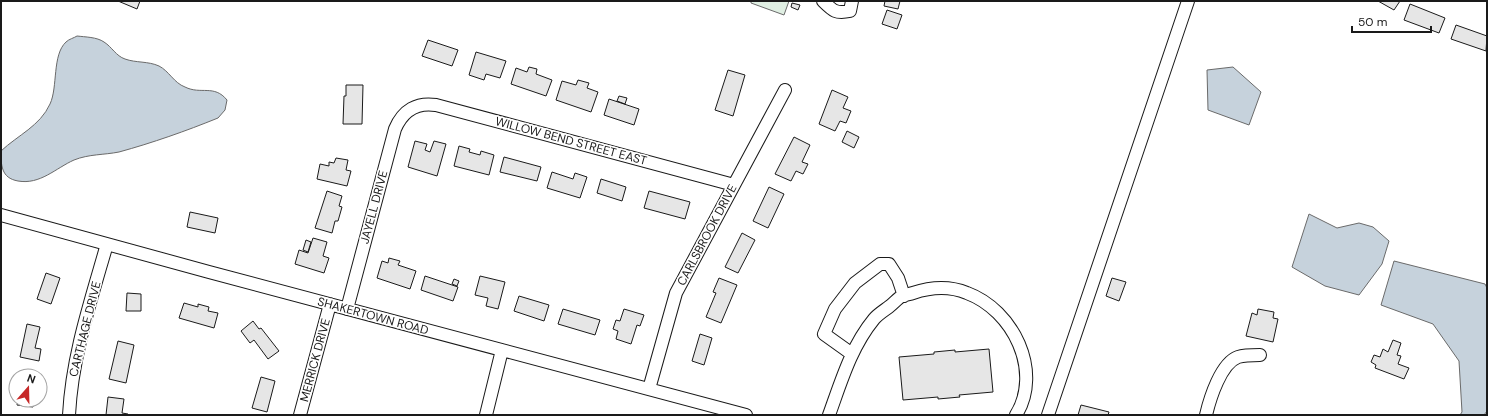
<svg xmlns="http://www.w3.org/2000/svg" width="1488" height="416" viewBox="0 0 1488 416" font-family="'DM Sans',sans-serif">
<rect width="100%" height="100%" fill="#fff"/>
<path fill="#e0efe3" stroke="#6a6a6a" d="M751 1H789L784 15 751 3Z"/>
<path fill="#c6d2dc" stroke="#6a6a6a" d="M77 36C85 37 97 37 104 42 112 47 116 56 125 59 136 63 148 61 159 66 169 71 174 83 185 87 201 95 214 84 227 100L225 110 218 118C186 131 152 143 119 152 104 155 89 154 74 160 56 168 40 185 18 181 1 178 1 165 1 151 18 135 40 126 50 104 58 87 52 55 66 42 69 39 74 38 77 36Z
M1233 67 1261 92 1249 125 1208 110 1207 70Z
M1309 214 1337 228 1359 223 1373 227 1389 241 1382 264 1359 295 1325 286 1292 267Z
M1394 261 1485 284 1487 288V411L1484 415H1460L1462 412 1459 361 1433 324 1381 305Z"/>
<path fill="#e6e6e6" stroke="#1a1a1a" d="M118 1H140L137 9Z
M885 1H900L898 9 884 6Z
M1378 1H1400L1394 10Z
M792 3 800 5 798 10 791 7Z
M1410 4 1445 18 1439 33 1404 20Z
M887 10 902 15 897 29 882 24Z
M1456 25 1487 36 1486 51 1451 39Z
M428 40 458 50 452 66 422 56Z
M476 52 506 61 500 78 486 74 484 80 469 75Z
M529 67 537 69 536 74 552 80 546 96 511 84 516 68 527 72Z
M728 70 745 75 733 116 715 110Z
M578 80 589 83 587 88 598 92 591 112 556 100 562 81 576 85Z
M346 85H363L362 124H343L344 96H346Z
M832 90 848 97 843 108 851 111 846 123 840 121 835 131 819 124Z
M619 96 627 98 625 104 617 101Z
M609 99 639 109 634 125 604 115Z
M847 131 859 137 854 148 842 142Z
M794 137 810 145 802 162 808 164 803 174 796 171 791 181 775 174Z
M415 141 427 144 425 150 430 152 434 141 446 144 437 176 408 167Z
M459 146 470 149 469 152 480 155 481 151 494 155 489 175 454 166Z
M504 157 541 167 537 181 500 172Z
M336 158 348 160 346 170 351 171 347 186 317 179 320 164 329 166V162L334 163Z
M552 172 573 179 575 173 587 177 580 198 547 188Z
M601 179 626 187 622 201 597 193Z
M769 187 784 194 768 228 753 221Z
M327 191 342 196 339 206 342 207 338 221H335L332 233 315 228Z
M649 191 690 202 685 219 644 208Z
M190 212 218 218 215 233 187 227Z
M742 233 755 240 738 273 725 267Z
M313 238 327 242 323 256 329 258 324 273 295 264 299 250 308 253Z
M306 240 311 242 308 252 303 250Z
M389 258 400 261 398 265 416 271 410 289 377 278 382 261 388 263Z
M46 273 60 278 51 304 37 299Z
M425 276 458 287 453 301 421 290Z
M480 276 505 282 498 309 486 306 488 298 475 295Z
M719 278 737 285 721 323 706 317 716 293 713 292Z
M1112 278 1126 282 1119 301 1106 296Z
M454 279 459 281 457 286 452 284Z
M127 293 141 294V311H126Z
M519 296 549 305 544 321 514 311Z
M184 303 198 307V304L209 307 208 311 218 313 214 328 179 318Z
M563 309 600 320 595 335 558 324Z
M624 309 644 315 640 326 637 325 631 344 616 339 618 331 613 329 616 320 620 321Z
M1258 309 1274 312 1273 318 1278 319 1273 342 1246 336 1252 313 1257 315Z
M253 321 259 329 261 328 279 351 268 359 254 340 250 343 241 331Z
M27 324 40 327 35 348 41 349 39 361 20 357Z
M700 334 712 338 704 365 692 361Z
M1393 340 1401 343 1397 355 1401 356 1398 364 1409 368 1404 379 1375 368 1376 365 1371 362 1374 355 1380 357 1383 349 1388 352Z
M118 341 134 345 126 383 109 379Z
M989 349 993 392 959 395 960 397 938 399V397L903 400 899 357 934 354V352L955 350V352Z
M261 377 275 381 267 412 252 408Z
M108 397 124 399 122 413 128 414 127 415H106Z
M18 400H34L33 407 17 405Z
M1081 405 1109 412 1108 415H1078Z"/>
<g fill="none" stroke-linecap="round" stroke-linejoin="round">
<g stroke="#1a1a1a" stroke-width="14">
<path id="minor" d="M823 1C833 11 836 14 850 11L852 1
M1 215 209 272 746 415
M347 309 395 129C403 110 417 102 436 105L734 185
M852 354 824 334 835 309 855 283 880 264H889L898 278 904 296
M649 389 676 293 785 90
M69 415C72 356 91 300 107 244
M300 415 330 304
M486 415 502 350
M829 415C841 382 851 347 874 319 878 314 885 310 890 306 894 303 898 298 902 296 905 295 910 294 913 293 931 287 950 286 967 293 1013 310 1043 371 1016 415
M1048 415 1188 1
M1206 415C1210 398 1221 363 1238 357 1244 355 1253 355 1260 355"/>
</g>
<use href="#minor" stroke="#fff" stroke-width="12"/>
</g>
<g text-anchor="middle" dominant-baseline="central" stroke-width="3" stroke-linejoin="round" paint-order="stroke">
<g font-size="12" fill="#1a1a1a" stroke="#fff">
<text transform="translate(571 141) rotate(15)">WILLOW BEND STREET EAST</text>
<text transform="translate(374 207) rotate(-75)">JAYELL DRIVE</text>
<text transform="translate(707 235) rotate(-62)">CARLSBROOK DRIVE</text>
<text transform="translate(373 316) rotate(15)">SHAKERTOWN ROAD</text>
<text transform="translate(85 329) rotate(-76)">CARTHAGE DRIVE</text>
<text transform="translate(315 360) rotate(-75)">MERRICK DRIVE</text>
</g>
</g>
<rect width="1488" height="416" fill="none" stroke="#1a1a1a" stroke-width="4"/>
<g transform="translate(28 388) rotate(20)"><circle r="19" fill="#ffffff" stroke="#a3a3a3"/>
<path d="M0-3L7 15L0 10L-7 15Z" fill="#c62828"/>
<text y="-6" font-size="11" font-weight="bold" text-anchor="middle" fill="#1a1a1a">N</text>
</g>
<path d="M1352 26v6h79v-6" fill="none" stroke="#1a1a1a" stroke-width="2"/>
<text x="1358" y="26" font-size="12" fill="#1a1a1a" stroke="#ffffff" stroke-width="3" paint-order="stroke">50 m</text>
</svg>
